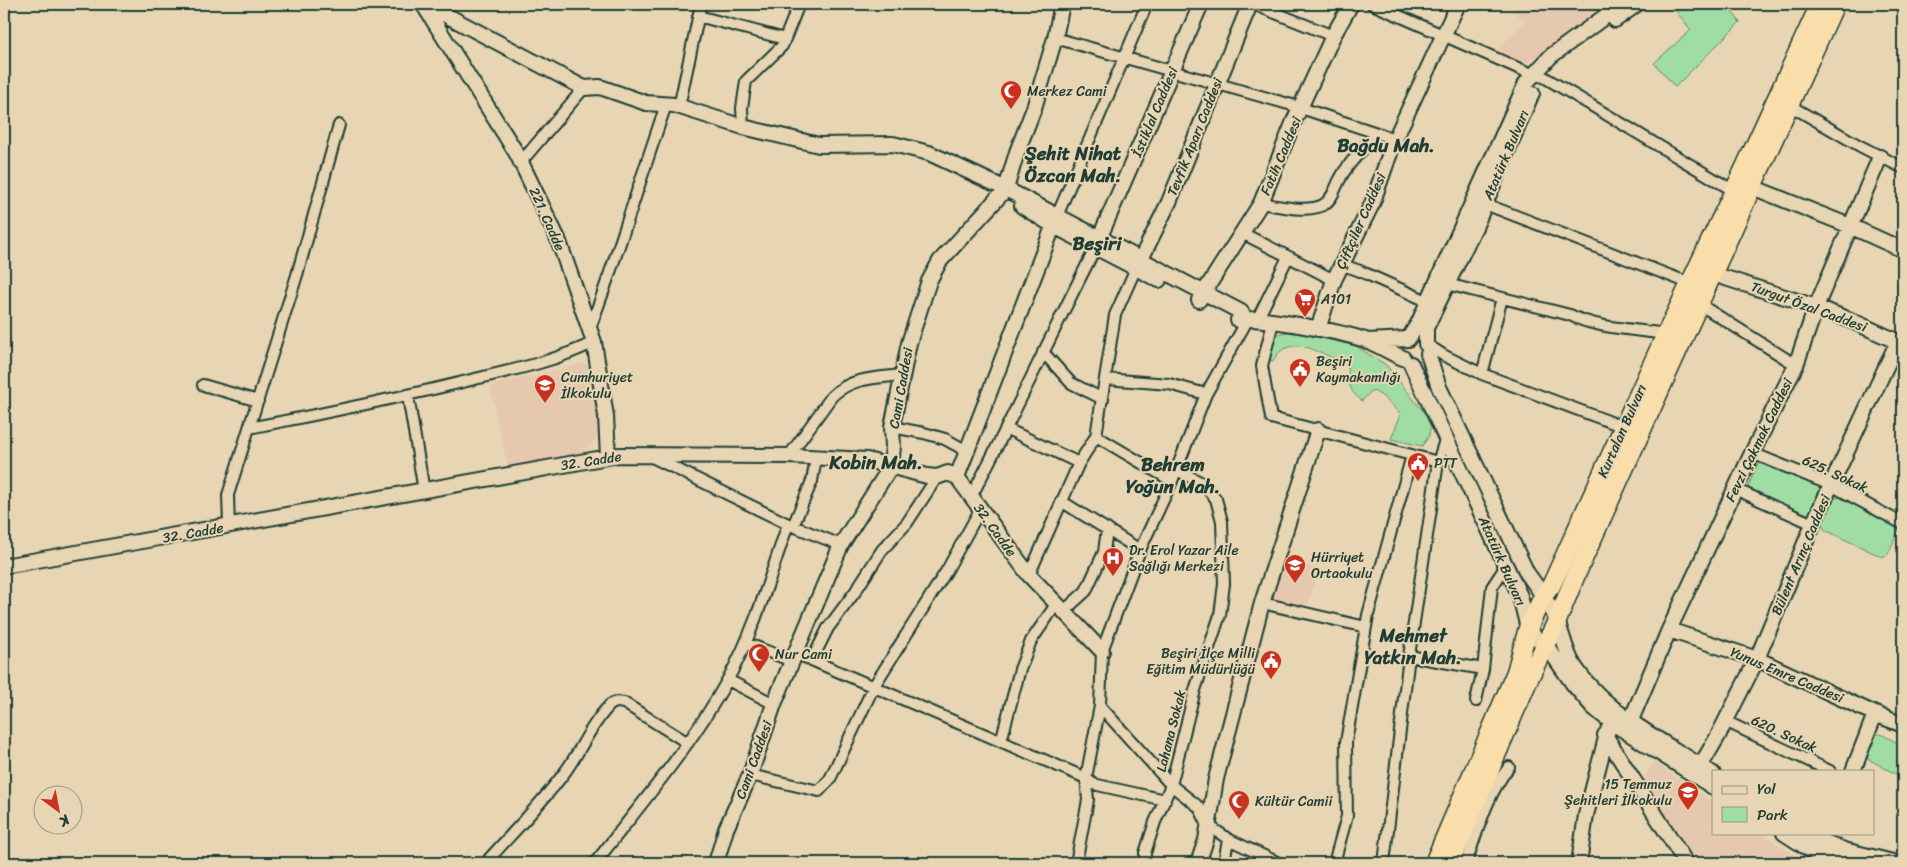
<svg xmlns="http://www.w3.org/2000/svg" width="1907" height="867" viewBox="0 0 1907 867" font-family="Sriracha,sans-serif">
<rect width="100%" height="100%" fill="#e7d5b3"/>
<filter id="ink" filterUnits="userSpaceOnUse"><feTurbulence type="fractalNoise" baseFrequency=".02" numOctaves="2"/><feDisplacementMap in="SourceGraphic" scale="10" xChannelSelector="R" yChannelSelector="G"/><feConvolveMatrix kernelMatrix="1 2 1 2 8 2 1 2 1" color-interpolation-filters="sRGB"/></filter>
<g filter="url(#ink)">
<path fill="#e6c8af" d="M1505 4H1597L1602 7 1525 64 1497 50 1525 21Z
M585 363 589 367 600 422 599 434 594 441 582 452 568 461 509 472 490 386Z
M1281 560 1318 569 1307 608 1271 599Z
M1654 762 1713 802V833H1761L1797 857 1812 863H1692L1643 780Z"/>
<path fill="#a0dda4" stroke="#608d6c" d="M1670 4H1726L1740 22 1675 87 1654 63 1691 30Z
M1291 331 1356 346 1386 365 1431 421 1429 436 1422 446 1391 439 1401 414 1382 396 1372 390 1362 401C1347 389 1349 383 1348 366 1325 355 1289 330 1273 361L1268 360 1271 345 1278 334Z
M1765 459 1817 483 1821 491 1811 515 1806 517 1751 493 1748 487 1758 463Z
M1841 497 1896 523 1899 529 1888 554 1882 557 1825 530 1822 525 1835 498Z
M1876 734H1881L1903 746V778L1868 759 1867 754Z"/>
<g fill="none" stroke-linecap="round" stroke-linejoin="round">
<g stroke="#1f3d34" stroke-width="14">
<path id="street" d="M1253 4 1333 36
M1372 4 1534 75 1544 77 1734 191
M698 16 785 39
M1055 38 1292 105 1395 139
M1789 105 1860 146 1903 168
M679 107 701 4
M743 127 742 108 746 81 782 46 799 4
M521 162 584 88
M1480 202 1689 283
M1261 203C1277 206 1307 213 1323 205 1333 199 1335 188 1340 179 1349 161 1364 149 1377 134
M1057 216 1147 4
M1242 233 1334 280
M1343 265 1360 271 1427 301
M1447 284 1570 315C1598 329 1634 329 1666 334
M1699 304 1796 365
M1257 320 1288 257
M1273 322 1262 366 1271 418 1438 462
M590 328C618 255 640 179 666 105
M1426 344 1443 355 1482 374 1624 427
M1043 352 1071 383 1103 399
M1482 374 1502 298
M1106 379 1169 384 1206 394
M203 385 258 401
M408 396 424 491
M892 427 924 433 945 439 967 451
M249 428C326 413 403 397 479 378 518 369 559 360 594 342
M1007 429 1079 463
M1096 436 1172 481
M1752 453 1831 485 1903 524
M650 456 788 524 841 545
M789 456 832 396C852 377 877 378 903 375
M1735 489 1813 524
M971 497C1015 414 1053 330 1096 247
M1061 501 1140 550
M229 526 228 495 297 275 339 125
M793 526 812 481 816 458
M1029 575 1079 463 1096 436 1115 315 1136 268
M1262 603 1366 627
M1064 611 1086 591 1104 552 1107 529
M746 643 792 661
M795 653 1086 778 1093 784 1165 800
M1409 656 1483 669
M812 660 828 628 855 592 882 550 907 523 937 477
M728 680 774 704
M1476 701 1483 669 1492 587 1506 566
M1100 706 1171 785 1199 807 1208 825 1228 839 1279 863
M1725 721 1830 771
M1001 741 1020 669 1031 641 1057 603
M750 775 819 791 830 779 874 686 947 570 980 510
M489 859C515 830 542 803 565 772 581 750 591 724 610 705 615 701 618 702 624 703L688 743
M595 863C641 804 692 745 728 679 755 630 770 576 788 524
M1076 863 1088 800 1086 778 1100 706 1102 651 1140 550 1172 481 1206 394 1248 319
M1145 863V853L1155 822 1171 785 1195 690 1220 615 1224 584 1222 521 1216 499 1202 483 1175 469
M1224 863 1228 839
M1334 863 1347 816 1346 742 1368 615 1412 455
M1384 863 1409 656 1438 462 1446 437
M1466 863C1478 830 1487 795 1509 767"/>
</g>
<g stroke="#1f3d34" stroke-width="18">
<path id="secondary" d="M423 4 517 154 558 239 594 342 606 416 608 457
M425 4 584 88 600 87 646 103 674 105 743 127 819 145 893 144 929 153 1006 189 1241 312 1245 318
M1615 20 1637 4
M1752 187 1850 226 1903 250
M1022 206 1054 226 1159 280
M1096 246 1201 4
M1137 267 1169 202 1250 4
M1713 274 1816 307 1850 320 1903 344
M1199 300 1261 203 1294 121 1333 36 1351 4
M1238 320C1258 315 1346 333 1368 341 1380 346 1391 353 1403 358
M1318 329 1334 280 1372 204 1395 139 1458 4
M1367 341 1408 339 1418 324 1526 83 1551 56 1622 4
M1426 344V328L1476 225 1532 93
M1428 354 1439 387 1527 573C1538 588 1550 604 1557 621 1563 636 1565 650 1573 664 1603 713 1667 743 1713 774
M1411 364 1520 596 1528 628 1536 638 1546 645 1574 685 1593 707 1611 722 1713 787
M957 477 1056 219
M4 566 619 455 789 456 867 460 927 476 937 477 948 473 957 477 1029 575 1102 651
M1669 630 1757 659 1875 714 1903 725
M1631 720 1669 630 1752 453 1796 365 1816 307 1880 157
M1605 735 1686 863
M1701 765 1718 736 1757 659 1813 524 1898 341
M1853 771 1875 714
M1784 833 1815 853 1849 863
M1804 833 1844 850 1897 863
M716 863 726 829 750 775 774 704 841 545 891 466 893 447 892 427 909 343 929 281 940 261 1006 189 1017 152 1034 108 1055 38 1062 4
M1198 863 1206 840 1216 779 1262 603 1318 430
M1579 863 1586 815 1608 730"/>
</g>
<g stroke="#1f3d34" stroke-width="21">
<path id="highway" d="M1434 863 1516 672 1528 628 1543 596 1551 586 1666 334 1734 191 1820 4
M1450 863 1530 676 1557 621 1575 577 1835 4"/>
</g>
<use href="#street" stroke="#e7d5b3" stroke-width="10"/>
<use href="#secondary" stroke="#e7d5b3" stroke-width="14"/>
<use href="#highway" stroke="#f9deab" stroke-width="18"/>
</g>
</g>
<defs>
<g id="mosque-pin" transform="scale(1.125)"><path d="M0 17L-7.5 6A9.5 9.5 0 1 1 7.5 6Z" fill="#c8321e" stroke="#e7d5b3"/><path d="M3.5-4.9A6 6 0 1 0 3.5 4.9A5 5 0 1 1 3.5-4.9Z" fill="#fff"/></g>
<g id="supermarket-pin" transform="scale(1.125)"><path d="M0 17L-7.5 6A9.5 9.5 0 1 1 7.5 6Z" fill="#c8321e" stroke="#e7d5b3"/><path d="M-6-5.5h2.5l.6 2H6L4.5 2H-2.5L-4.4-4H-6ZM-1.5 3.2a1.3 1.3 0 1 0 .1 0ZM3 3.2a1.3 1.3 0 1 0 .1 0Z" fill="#fff"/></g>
<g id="civic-pin" transform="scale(1.125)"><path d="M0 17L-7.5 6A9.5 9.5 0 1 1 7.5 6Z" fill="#c8321e" stroke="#e7d5b3"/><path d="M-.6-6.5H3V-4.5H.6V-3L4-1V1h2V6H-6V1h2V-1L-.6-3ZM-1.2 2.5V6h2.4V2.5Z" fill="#fff"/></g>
<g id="school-pin" transform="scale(1.125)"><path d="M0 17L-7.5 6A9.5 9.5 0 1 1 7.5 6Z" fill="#c8321e" stroke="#e7d5b3"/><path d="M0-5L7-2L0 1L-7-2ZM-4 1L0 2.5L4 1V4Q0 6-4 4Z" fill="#fff"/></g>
<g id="hospital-pin" transform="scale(1.125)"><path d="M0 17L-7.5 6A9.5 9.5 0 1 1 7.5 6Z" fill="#c8321e" stroke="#e7d5b3"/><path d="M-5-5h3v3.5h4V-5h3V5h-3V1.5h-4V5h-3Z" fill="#fff"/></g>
</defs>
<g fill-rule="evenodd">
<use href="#mosque-pin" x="1011" y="91"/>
<use href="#supermarket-pin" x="1305" y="299"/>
<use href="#civic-pin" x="1300" y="369"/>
<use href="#school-pin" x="545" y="385"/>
<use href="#civic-pin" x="1418" y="463"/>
<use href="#hospital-pin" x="1113" y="558"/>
<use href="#school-pin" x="1295" y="565"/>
<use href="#mosque-pin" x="759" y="654"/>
<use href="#civic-pin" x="1271" y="661"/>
<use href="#school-pin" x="1688" y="792"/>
<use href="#mosque-pin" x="1239" y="801"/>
</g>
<g text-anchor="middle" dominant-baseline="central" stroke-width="4" stroke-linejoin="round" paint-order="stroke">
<g font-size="14" fill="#1f3d34" stroke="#e7d5b3" text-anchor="start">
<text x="1027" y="91">Merkez Cami</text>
<text x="1321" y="299">A101</text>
<text x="1316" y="361">Beşiri<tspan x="1316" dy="16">Kaymakamlığı</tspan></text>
<text x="561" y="377">Cumhuriyet<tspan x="561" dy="16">İlkokulu</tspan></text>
<text x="1434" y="463">PTT</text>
<text x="1129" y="550">Dr. Erol Yazar Aile<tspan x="1129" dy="16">Sağlığı Merkezi</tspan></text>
<text x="1311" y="557">Hürriyet<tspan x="1311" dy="16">Ortaokulu</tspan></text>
<text x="1255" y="653" text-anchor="end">Beşiri İlçe Milli<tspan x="1255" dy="16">Eğitim Müdürlüğü</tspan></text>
<text x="775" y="654">Nur Cami</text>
<text x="1672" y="784" text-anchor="end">15 Temmuz<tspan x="1672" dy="16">Şehitleri İlkokulu</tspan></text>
<text x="1255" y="801">Kültür Camii</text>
</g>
<g font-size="14" fill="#1f3d34" stroke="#e7d5b3">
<text transform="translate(1155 112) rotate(-67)">İstiklal Caddesi</text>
<text transform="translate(1195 137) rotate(-68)">Tevfik Aparı Caddesi</text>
<text transform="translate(1506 155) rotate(-67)">Atatürk Bulvarı</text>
<text transform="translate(1281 156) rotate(-67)">Fatih Caddesi</text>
<text transform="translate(547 219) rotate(66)">221. Cadde</text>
<text transform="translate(1361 221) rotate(-66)">Çiftçiler Caddesi</text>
<text transform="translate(1809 307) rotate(20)">Turgut Özal Caddesi</text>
<text transform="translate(901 388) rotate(-80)">Cami Caddesi</text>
<text transform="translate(1622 431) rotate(-66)">Kurtalan Bulvarı</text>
<text transform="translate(1759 440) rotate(-64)">Fevzi Çakmak Caddesi</text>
<text transform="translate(591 461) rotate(-9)">32. Cadde</text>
<text transform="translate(1835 474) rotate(25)">625. Sokak</text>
<text transform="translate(995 530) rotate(54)">32. Cadde</text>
<text transform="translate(193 533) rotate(-10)">32. Cadde</text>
<text transform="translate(1801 555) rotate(-67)">Bülent Arınç Caddesi</text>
<text transform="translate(1502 561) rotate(66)">Atatürk Bulvarı</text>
<text transform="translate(1787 675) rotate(23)">Yunus Emre Caddesi</text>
<text transform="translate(1171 731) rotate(-76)">Lahana Sokak</text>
<text transform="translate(1784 734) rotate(25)">620. Sokak</text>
<text transform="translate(754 760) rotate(-70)">Cami Caddesi</text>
</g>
<g font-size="19" font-weight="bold" fill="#1f3d34" stroke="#e7d5b3">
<text x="1386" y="145">Bağdu Mah.</text>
<text x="1073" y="153">Şehit Nihat<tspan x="1073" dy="22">Özcan Mah.</tspan></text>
<text x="1097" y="243">Beşiri</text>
<text x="876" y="462">Kobin Mah.</text>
<text x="1173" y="464">Behrem<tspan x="1173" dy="22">Yoğun Mah.</tspan></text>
<text x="1413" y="635">Mehmet<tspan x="1413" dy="22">Yatkın Mah.</tspan></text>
</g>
</g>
<rect width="1907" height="867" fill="none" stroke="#e7d5b3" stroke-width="20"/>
<rect x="10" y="10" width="1887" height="847" fill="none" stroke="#1f3d34" stroke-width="2" filter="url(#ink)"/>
<rect x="1712" y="770" width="162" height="65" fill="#e7d5b3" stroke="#979880"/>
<rect x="1722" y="786" width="25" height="8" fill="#e7d5b3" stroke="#979880"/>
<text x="1757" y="794" font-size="15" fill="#1f3d34">Yol</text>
<rect x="1722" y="807" width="25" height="15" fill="#a0dda4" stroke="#979880"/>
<text x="1757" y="820" font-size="15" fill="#1f3d34">Park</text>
<g transform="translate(58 810) rotate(148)"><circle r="24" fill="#e7d5b3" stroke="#979880"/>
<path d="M0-4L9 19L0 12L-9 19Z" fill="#c8321e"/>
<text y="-8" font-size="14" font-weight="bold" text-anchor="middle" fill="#1f3d34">K</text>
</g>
</svg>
